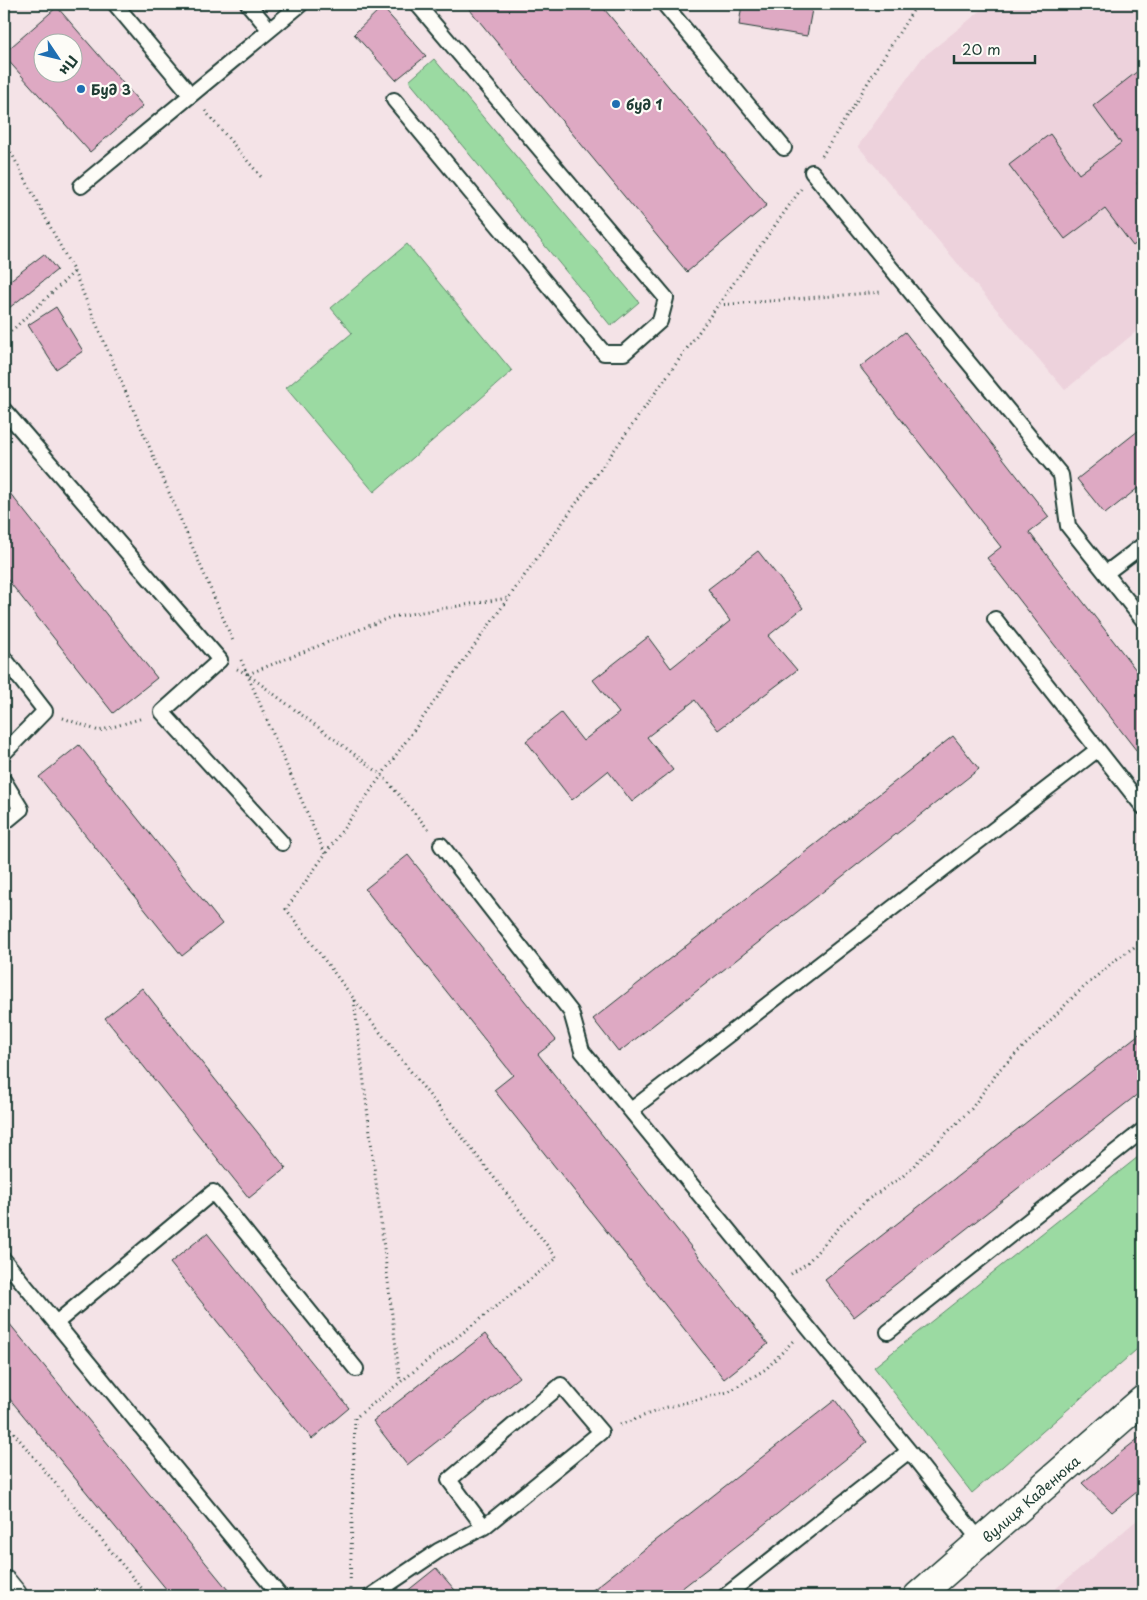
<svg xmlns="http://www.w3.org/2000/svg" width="1147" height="1600" viewBox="0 0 1147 1600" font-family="'Playpen Sans',sans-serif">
<rect width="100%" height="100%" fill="#f4e3e7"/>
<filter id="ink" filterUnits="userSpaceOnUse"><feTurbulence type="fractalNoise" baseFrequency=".02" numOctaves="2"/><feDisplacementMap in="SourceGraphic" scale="10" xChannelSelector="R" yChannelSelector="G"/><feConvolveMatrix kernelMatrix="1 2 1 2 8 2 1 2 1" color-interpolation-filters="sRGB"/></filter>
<g filter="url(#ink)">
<path fill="#edd2dc" d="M989 4H1143V326L1065 390 858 146 922 58Z
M1143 1515V1596H1047Z"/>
<path fill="#9bdaa2" stroke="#5d8c6b" d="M434 59 639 302 611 326 409 81Z
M407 244 512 371 374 492 286 388 352 333 331 308Z
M1143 1153V1344L972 1493 874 1367Z"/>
<path fill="#dea9c3" stroke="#1f3d34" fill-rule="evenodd" d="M465 4H600L767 205 687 272Z
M742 4H813L807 36 739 25Z
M57 7 143 106 90 152 4 56V53ZM42 42H72V72H42Z
M382 7 426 56 396 80 354 34Z
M1143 67V178L1137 183 1143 191V238L1133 246 1105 209 1065 239 1009 165 1050 134 1079 174 1121 143 1093 106Z
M44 254 57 270 4 312V285Z
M56 307 83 351 56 369 28 325Z
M905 332 1049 517 1029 532 1143 679V759L987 558 1001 547 860 367Z
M1143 427V484L1105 514 1077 479Z
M9 492 157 678 113 713 4 575V496Z
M758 551 803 608 768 636 797 670 718 730 695 700 647 737 673 770 632 802 608 771 572 800 526 741 561 713 583 741 619 713 593 680 648 637 671 668 730 621 708 589Z
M953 736 979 769 619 1052 593 1019Z
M79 745 222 924 182 956 39 777Z
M408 855 556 1040 538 1054 768 1344 724 1379 494 1090 513 1075 365 889Z
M142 988 286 1168 249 1198 105 1018Z
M1143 1031V1090L854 1317 825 1280Z
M207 1233 349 1408 312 1439 170 1263Z
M4 1317 233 1596H172L4 1392Z
M485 1334 519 1377 407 1465 373 1421Z
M835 1400 867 1442 757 1530 672 1596H585Z
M1143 1435V1487L1112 1512 1082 1483Z
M436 1568 460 1596H401Z"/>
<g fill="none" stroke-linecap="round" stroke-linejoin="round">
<g stroke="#1f3d34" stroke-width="18">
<path id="lane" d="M115 4 191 95
M248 4 269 29
M664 4 784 148
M394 100 604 353H624L660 321 666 298 417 4
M812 172 1061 475 1068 526 1143 620
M81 186 301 4
M4 410 220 660 162 712 282 843
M1106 573 1143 545
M995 619 1143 807
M4 658 45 711 4 753
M4 781 21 809 4 823
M441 845 571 1012 582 1051 909 1451 981 1542
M631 1110 1097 750
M4 1260 280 1596
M56 1323 213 1192 356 1369
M888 1332 1143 1130
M371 1596 438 1551 484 1527 601 1432 561 1385 449 1480 484 1527
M725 1596 909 1451"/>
</g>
<g stroke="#1f3d34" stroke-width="31">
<path id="street" d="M918 1596 1143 1400"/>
</g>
<g stroke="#1f3d34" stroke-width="31">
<path id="secondary" d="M4 1585 13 1596"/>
</g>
<path stroke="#1f3d34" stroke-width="3" stroke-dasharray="1 4" stroke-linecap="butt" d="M205 111 263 179
M4 139 74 272 233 641
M822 156 917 4
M719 305 882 292
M4 338 74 272
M241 660 325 854
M237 669 247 674 382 775 428 829
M248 674 391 617 508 598
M63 718 99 731 143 718
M354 1000 400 1381
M791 1274 807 1263 845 1221 867 1200 902 1177 971 1109 1000 1069 1040 1031 1074 996 1114 961 1143 941
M4 1421 148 1596
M620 1425 664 1408 728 1392 766 1369 793 1341
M350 1589 355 1418 557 1258 354 999 286 909 801 189"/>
<use href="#lane" stroke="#fdfcf7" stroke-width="14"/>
<use href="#street" stroke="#fdfcf7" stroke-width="28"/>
<use href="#secondary" stroke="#fdfcf7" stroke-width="28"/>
</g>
</g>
<g fill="#1f6fb2" stroke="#fdfcf7" stroke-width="2">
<circle cx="81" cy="89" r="5"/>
<circle cx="616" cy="104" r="5"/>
</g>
<g text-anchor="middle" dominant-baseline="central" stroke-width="4.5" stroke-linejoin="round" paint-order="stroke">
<g font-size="14" font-weight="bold" fill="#1f3d34" stroke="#fdfcf7" text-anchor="start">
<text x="91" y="89">Буд 3</text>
<text x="626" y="104">буд 1</text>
</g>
<g font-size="14" fill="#1f3d34" stroke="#fdfcf7">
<text transform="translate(1031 1499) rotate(-41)">вулиця Каденюка</text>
</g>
</g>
<rect width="1147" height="1600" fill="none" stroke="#fdfcf7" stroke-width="20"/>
<rect x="10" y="10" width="1127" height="1580" fill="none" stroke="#1f3d34" stroke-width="2" filter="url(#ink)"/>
<g transform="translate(58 58) rotate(125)"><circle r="24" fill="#fdfcf7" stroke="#a4b0a9"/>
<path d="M0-4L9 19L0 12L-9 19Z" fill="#1f6fb2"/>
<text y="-8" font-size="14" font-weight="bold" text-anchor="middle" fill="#1f3d34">Пн</text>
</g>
<path d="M954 55v8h81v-8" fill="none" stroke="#1f3d34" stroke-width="2.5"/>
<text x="962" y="55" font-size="15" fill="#1f3d34" stroke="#fdfcf7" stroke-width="4" paint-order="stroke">20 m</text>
</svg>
